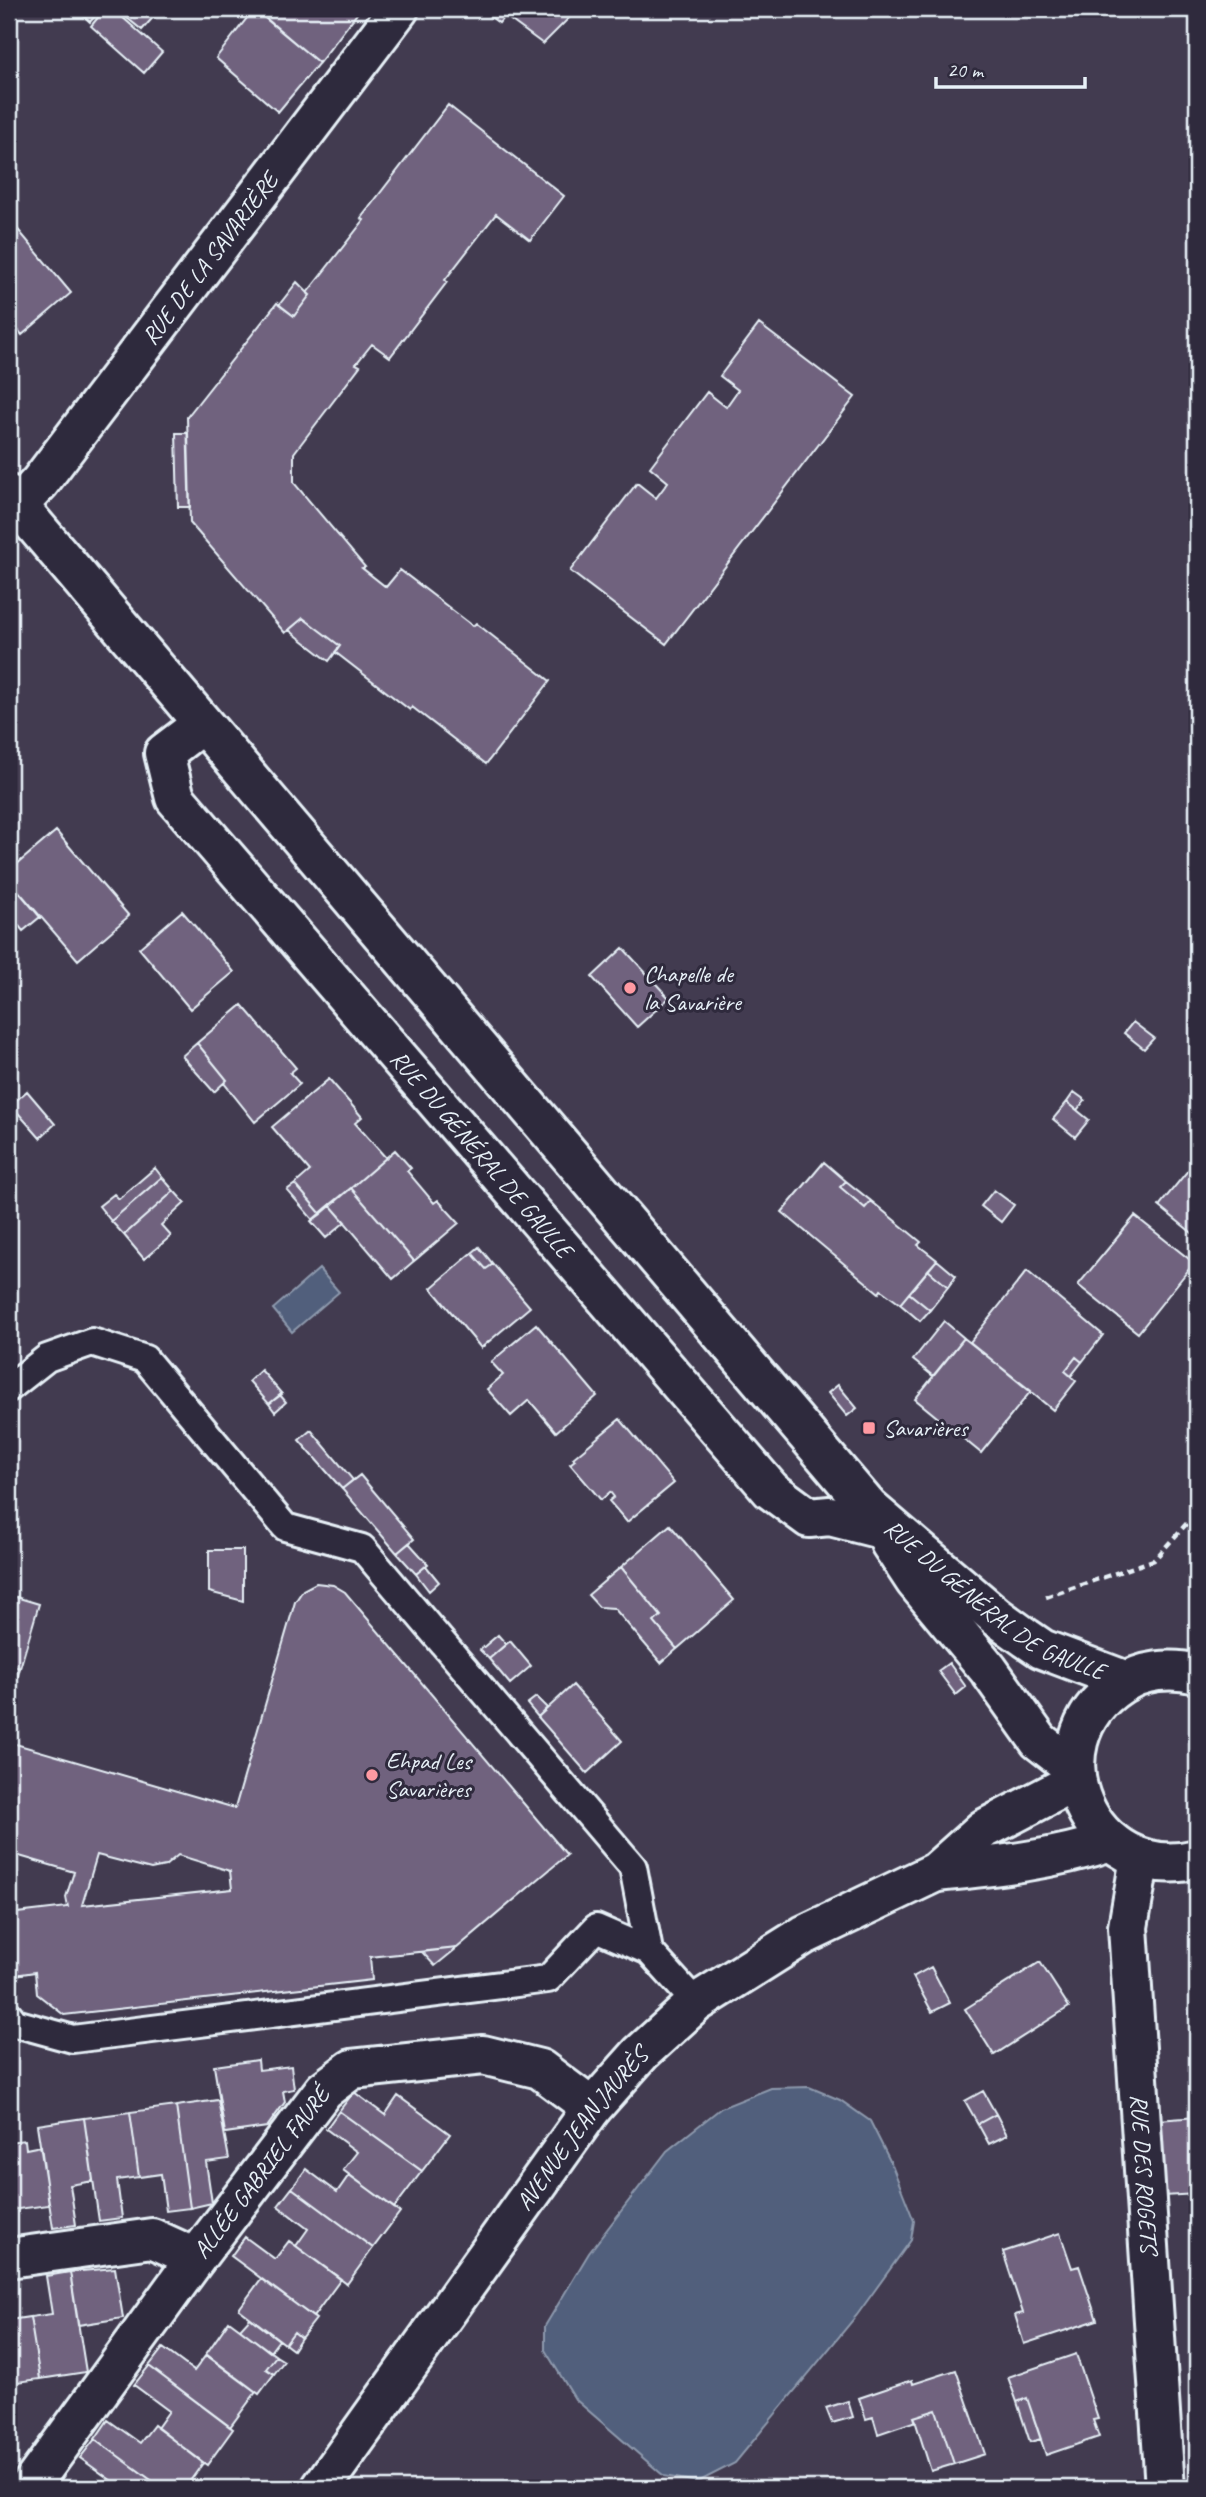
<svg xmlns="http://www.w3.org/2000/svg" width="1206" height="2497" viewBox="0 0 1206 2497" font-family="Caveat,sans-serif">
<rect width="100%" height="100%" fill="#423b50"/>
<filter id="ink" filterUnits="userSpaceOnUse"><feTurbulence type="fractalNoise" baseFrequency=".0143" numOctaves="2"/><feDisplacementMap in="SourceGraphic" scale="14" xChannelSelector="R" yChannelSelector="G"/><feConvolveMatrix kernelMatrix="1 2 1 2 8 2 1 2 1" color-interpolation-filters="sRGB"/></filter>
<g filter="url(#ink)">
<path fill="#515f7b" stroke="#8d99ad" stroke-width="2" d="M319 1269 339 1292 292 1332 273 1309Z
M809 2087 840 2100 870 2121 891 2163 914 2221 911 2240 857 2315 735 2463 698 2482 664 2476 575 2399 545 2350V2326L589 2253 667 2151 721 2108 771 2088Z"/>
<path fill="#6f627e" stroke="#e8f1f8" stroke-width="2" fill-rule="evenodd" d="M80 9H101L90 22 78 11Z
M105 9H113L162 52 144 73 91 26Z
M116 9H150L156 14 142 30Z
M254 9 319 63 278 112 216 58Z
M255 9H356L359 11 319 63Z
M480 9H510L499 23Z
M510 9H573L576 11 543 44 505 16Z
M448 105 564 196 530 240 496 214 445 280 447 282 390 357 372 344 356 364 360 366 294 453V483L365 567 362 568 386 587 400 570 473 626 476 623 550 681 486 764 412 707 410 710 335 652 340 646 303 618 285 633 190 523 187 417 277 303 294 316 310 295 307 293 364 220 361 218Z
M9 219 71 293 22 335 9 319Z
M297 282 310 295 294 316 279 305Z
M759 324 855 397 666 644 570 571 637 483 656 498 668 482 650 467 707 392 726 407 738 390 720 376Z
M176 433H188L190 507H178Z
M303 618 340 646 329 661 289 630Z
M56 831 129 916 78 960 9 880V871Z
M9 880 40 917 23 931 9 914Z
M182 911 234 972 190 1009 139 948Z
M623 948 669 998 637 1027 592 977Z
M242 1005 296 1068 290 1073 300 1084 255 1122 224 1083 227 1080 197 1043Z
M1133 1022 1154 1038 1144 1049 1124 1033Z
M197 1043 227 1080 214 1092 182 1056Z
M329 1079 362 1117 355 1123 386 1158 321 1214 295 1184 310 1171 272 1127Z
M27 1091 55 1124 40 1138 11 1105Z
M1074 1092 1085 1100 1077 1110 1067 1102Z
M1067 1102 1089 1120 1075 1137 1053 1119Z
M395 1150 411 1168 407 1171 434 1203 438 1200 459 1223 414 1261 351 1188Z
M1197 1159V1237L1159 1206Z
M824 1162 846 1181 840 1187 865 1208 871 1201 921 1242 918 1245 937 1260 900 1304 881 1290 879 1293 782 1212Z
M155 1168 162 1177 111 1221 99 1206 114 1194 119 1199Z
M162 1177 174 1191 124 1235 111 1221Z
M846 1181 871 1201 865 1208 840 1187Z
M295 1184 321 1214 313 1220 287 1190Z
M351 1188 414 1261 393 1279 330 1205Z
M994 1190 1014 1205 1001 1222 981 1206Z
M174 1191 185 1203 161 1225 171 1236 144 1259 124 1235Z
M330 1205 345 1222 326 1238 311 1221Z
M1135 1216 1194 1263 1138 1333 1078 1285Z
M479 1247 493 1264 486 1269 472 1253Z
M472 1253 486 1269 493 1264 530 1307 481 1348 431 1288Z
M937 1260 956 1276 948 1287 928 1270Z
M928 1270 948 1287 930 1310 909 1293Z
M1027 1271 1103 1335 1082 1362 1076 1357 1065 1371 1076 1381 1053 1410 970 1342Z
M909 1293 930 1310 920 1321 900 1304Z
M944 1321 964 1338 933 1376 913 1360Z
M536 1324 597 1396 556 1432 529 1400 511 1416 487 1389 503 1375 491 1362Z
M964 1338 1031 1391 981 1453 915 1399Z
M1076 1357 1082 1362 1071 1376 1065 1371Z
M261 1370 282 1394 269 1404 249 1381Z
M838 1385 857 1408 847 1416 828 1393Z
M280 1395 286 1402 275 1412 269 1404Z
M620 1419 674 1483 627 1522 609 1501 614 1497 610 1492 601 1500 570 1464 575 1460 573 1458Z
M311 1430 353 1480 342 1489 299 1440Z
M360 1475 414 1539 397 1553 342 1489Z
M670 1525 734 1600 677 1649 654 1622 661 1616 621 1567Z
M409 1543 428 1564 416 1574 397 1553Z
M209 1550H243V1601L209 1592Z
M426 1566 439 1582 429 1591 416 1574Z
M621 1567 661 1616 654 1622 677 1649 661 1663 614 1608 599 1607 588 1595Z
M316 1583 333 1585 345 1592 567 1855 457 1948 370 1957 372 1980 64 2015 37 1994 35 1972 15 1975 9 1914 68 1907 66 1897 74 1872 9 1853V1742L235 1808 295 1602 303 1590ZM97 1855 151 1869 165 1866 178 1855 230 1871 232 1889 82 1905Z
M9 1595 39 1604 20 1668 9 1665Z
M498 1635 506 1644 489 1659 480 1650Z
M510 1641 531 1666 510 1684 489 1659Z
M949 1663 966 1687 956 1695 938 1671Z
M9 1665 20 1668 9 1705Z
M573 1685 622 1741 587 1773 538 1717Z
M536 1697 547 1708 538 1717 527 1704Z
M457 1948 435 1966 422 1952Z
M1040 1962 1069 2007 994 2055 965 2009Z
M931 1967 950 2003 932 2012 913 1977Z
M258 2060 259 2070 291 2066 294 2089 283 2091 285 2102 267 2127 225 2133 214 2066Z
M983 2091 996 2114 978 2124 965 2101Z
M354 2092 385 2115 398 2096 450 2134 422 2171 339 2111Z
M218 2100 229 2159 206 2162 212 2203 190 2208 176 2106Z
M176 2106 190 2208 166 2211 161 2174 139 2177 130 2112Z
M339 2111 422 2171 394 2208 343 2170 357 2152 326 2129Z
M130 2112 139 2177 117 2180 122 2218 99 2221 84 2118Z
M996 2114 1007 2135 989 2144 978 2124Z
M1197 2117V2194L1163 2196 1158 2120Z
M84 2118 93 2181 70 2185 76 2225 53 2228 37 2125Z
M25 2140 26 2149 41 2146 49 2205 11 2210 9 2196V2142Z
M306 2169 337 2192 349 2175 400 2212 373 2248 292 2188Z
M292 2188 373 2248 347 2284 296 2246 308 2229 278 2206Z
M1060 2233 1072 2268 1079 2266 1097 2320 1024 2344 1015 2315 1023 2313 1003 2252Z
M245 2237 275 2259 289 2241 341 2279 313 2317 231 2256Z
M115 2268 123 2318 78 2325 70 2272Z
M70 2272 86 2372 40 2379 30 2317 52 2314 46 2276Z
M261 2279 316 2319 301 2338 294 2332 285 2344 239 2309Z
M30 2317 40 2379 9 2383V2318V2320Z
M250 2318 279 2340 270 2352 240 2329Z
M229 2321 276 2356 266 2369 274 2374 259 2394 206 2354Z
M294 2332 301 2338 293 2350 285 2344Z
M163 2348 194 2371 206 2355 256 2392 230 2427 149 2366Z
M1076 2354 1098 2419 1093 2420 1099 2437 1046 2455 1027 2398 1017 2402 1008 2377Z
M276 2356 284 2361 274 2374 266 2369Z
M149 2366 233 2429 207 2465 157 2428 169 2411 134 2385Z
M956 2370 985 2454 954 2464 936 2410 914 2417 916 2421 878 2434 873 2417 866 2419 859 2398 912 2380 913 2384Z
M1027 2398 1041 2439 1030 2442 1017 2402Z
M848 2401 853 2417 832 2423 826 2408Z
M936 2410 954 2464 931 2471 914 2417Z
M108 2420 140 2443 154 2425 203 2463 185 2488H162L95 2439Z
M95 2439 162 2488H107L112 2481 80 2458Z"/>
<g fill="none" stroke-linecap="round" stroke-linejoin="round">
<g stroke="#e8f1f8" stroke-width="32">
<path id="service" d="M9 1388 47 1358 92 1342 145 1359 285 1527 362 1548 633 1867 649 1951
M9 2015 15 2023 73 2039 548 1979 596 1928 649 1951 696 2003"/>
</g>
<g stroke="#e8f1f8" stroke-width="44">
<g id="minor">
<path id="s1" d="M9 515 40 482 399 9"/>
<path id="s2" d="M202 724 164 753 175 798 771 1490 809 1518 830 1516 881 1529"/>
<path id="s3" d="M1140 1858 1128 1927 1165 2488"/>
<path d="M936 1872C996 1866 1054 1860 1111 1841"/>
<path d="M9 2258 152 2238 196 2258"/>
<path id="s4" d="M29 2488 196 2258 324 2090 352 2069 483 2055 540 2069 592 2108"/>
<path id="s5" d="M321 2488 592 2108 641 2053 696 2003 804 1935 936 1872 984 1829 1076 1781"/>
</g>
</g>
<g stroke="#e8f1f8" stroke-width="44">
<g id="tertiary">
<path id="s6" d="M9 495 869 1508 997 1617 1026 1638 1042 1649 1127 1681"/>
<path d="M890 1543 915 1581 988 1669 1039 1741 1075 1769"/>
<path d="M1197 1674C1171 1667 1142 1670 1120 1685 1028 1745 1090 1886 1197 1859"/>
</g>
</g>
<path stroke="#e8f1f8" stroke-width="4.5" stroke-dasharray="7 5" stroke-linecap="butt" d="M1046 1597 1154 1560 1197 1512"/>
<use href="#service" stroke="#2f2a3d" stroke-width="26"/>
<use href="#minor" stroke="#2f2a3d" stroke-width="38"/>
<use href="#tertiary" stroke="#2f2a3d" stroke-width="38"/>
</g>
</g>
<g fill="#ff9aa2" stroke="#2f2a3d" stroke-width="2.5">
<circle cx="630" cy="988" r="7"/>
<rect x="862" y="1421" width="14" height="14" rx="3.5"/>
<circle cx="372" cy="1775" r="7"/>
</g>
<g text-anchor="middle" dominant-baseline="central" stroke-width="6" stroke-linejoin="round" paint-order="stroke">
<g font-size="24" fill="#e8f1f8" stroke="#2f2a3d">
<text stroke="none"><textPath href="#s1" startOffset="326">RUE DE LA SAVARIÈRE</textPath></text>
<text stroke="none"><textPath href="#s2" startOffset="564">RUE DU GÉNÉRAL DE GAULLE</textPath></text>
<text stroke="none"><textPath href="#s6" startOffset="1486">RUE DU GÉNÉRAL DE GAULLE</textPath></text>
<text stroke="none"><textPath href="#s5" startOffset="444">AVENUE JEAN JAURÈS</textPath></text>
<text stroke="none"><textPath href="#s4" startOffset="392">ALLÉE GABRIEL FAURÉ</textPath></text>
<text stroke="none"><textPath href="#s3" startOffset="317">RUE DES ROGETS</textPath></text>
</g>
<g font-size="24" fill="#e8f1f8" stroke="#2f2a3d" text-anchor="start">
<text x="644" y="974">Chapelle de<tspan x="644" dy="28">la Savarière</tspan></text>
<text x="883" y="1428">Savarières</text>
<text x="386" y="1761">Ehpad Les<tspan x="386" dy="28">Savarières</tspan></text>
</g>
</g>
<rect width="1206" height="2497" fill="none" stroke="#2f2a3d" stroke-width="35"/>
<rect x="18" y="18" width="1171" height="2462" fill="none" stroke="#e8f1f8" stroke-width="2.5" filter="url(#ink)"/>
<path d="M936 77v10h149v-10" fill="none" stroke="#e8f1f8" stroke-width="3.5"/>
<text x="947" y="77" font-size="21" fill="#e8f1f8" stroke="#2f2a3d" stroke-width="5" paint-order="stroke">20 m</text>
</svg>
